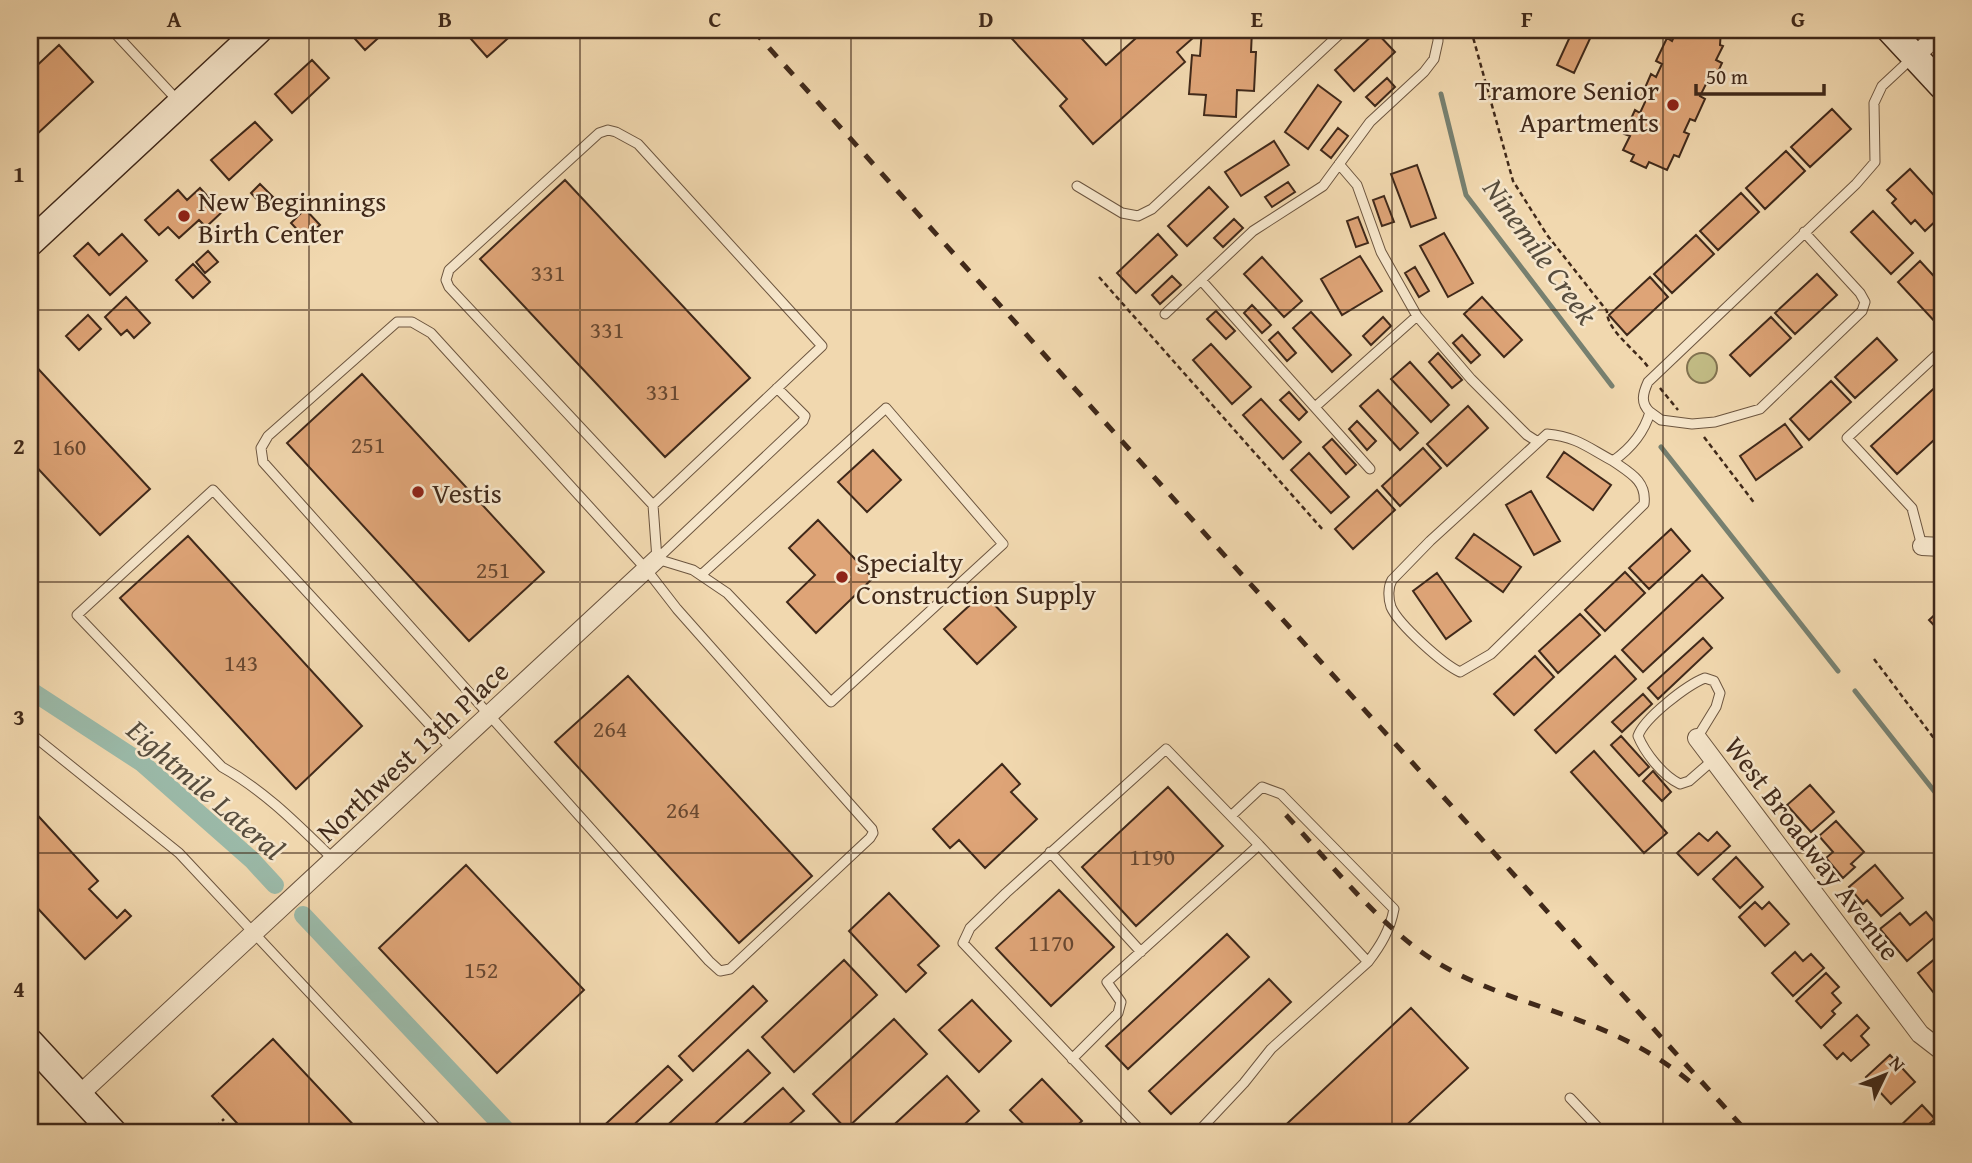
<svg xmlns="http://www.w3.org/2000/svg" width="1972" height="1163" viewBox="0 0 1972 1163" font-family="'Gentium Book Plus',serif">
<rect width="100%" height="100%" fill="#f1d8af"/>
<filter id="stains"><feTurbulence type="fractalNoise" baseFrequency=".00286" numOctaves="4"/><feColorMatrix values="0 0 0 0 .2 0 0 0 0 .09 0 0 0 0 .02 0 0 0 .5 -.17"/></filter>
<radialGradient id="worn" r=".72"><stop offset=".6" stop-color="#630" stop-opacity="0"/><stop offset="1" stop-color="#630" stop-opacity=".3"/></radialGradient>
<path fill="#c2bc85" stroke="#817250" stroke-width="2" d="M1687 368a15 15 0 1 1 30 0a15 15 0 1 1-30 0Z"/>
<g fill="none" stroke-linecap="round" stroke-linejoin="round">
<path stroke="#778070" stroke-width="5" d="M1441 94 1466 195 1612 386
M1661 447 1838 671
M1855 691 1942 801"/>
<path stroke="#9bbaa9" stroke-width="18" d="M30 690 142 763 252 860 275 885
M303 915 509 1133"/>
</g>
<path fill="#dea477" stroke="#40291a" stroke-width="2" d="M347 30H387L365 50Z
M463 30H517L487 57Z
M1004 30H1074L1106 65 1145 30H1157L1159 32 1162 30H1252L1251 52H1256L1254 91 1237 90 1236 117 1204 115 1206 95 1189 94 1192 55 1200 56 1202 30 1177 52 1185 62 1093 144 1060 106 1067 99Z
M1573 30H1594L1574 73 1557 65Z
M1677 30H1721L1720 45 1723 46 1716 60 1722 63 1712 85 1706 84 1700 96 1705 99 1695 121 1690 119 1684 132 1689 134 1679 157 1674 155 1667 170 1649 162 1646 168 1631 161 1634 155 1623 150 1630 136 1624 134 1635 110 1640 113 1646 100 1641 97 1651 74 1656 77 1662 64 1656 61 1667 38 1672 41Z
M1376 32 1395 52 1354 91 1335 70Z
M59 45 93 82 35 136 30 130V72Z
M312 60 329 78 292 113 275 94Z
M1387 78 1395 87 1375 106 1366 97Z
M1318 85 1341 102 1308 149 1285 132Z
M1832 109 1851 129 1810 167 1791 147Z
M255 122 272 140 229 180 211 160Z
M1338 128 1348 136 1331 158 1321 150Z
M1274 141 1289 165 1241 196 1225 172Z
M1786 151 1805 171 1765 209 1746 188Z
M1417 165 1436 218 1411 227 1391 174Z
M1910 169 1942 204V215L1925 231 1915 220 1911 224 1892 203 1896 199 1887 190Z
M565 180 750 378 665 457 480 259Z
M1288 182 1295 192 1272 207 1265 197Z
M260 184 273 197 263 206 251 193Z
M1209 187 1228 207 1187 246 1168 226Z
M200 188 222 212 206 227 199 220 179 238 168 227 159 235 145 220 178 190 187 200Z
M1741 193 1759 212 1718 250 1700 231Z
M1384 196 1394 222 1382 226 1373 200Z
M305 209 320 225 305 238 291 223Z
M1873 211 1913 253 1891 274 1851 232Z
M1358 217 1368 243 1356 247 1347 221Z
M1234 219 1243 228 1223 247 1214 238Z
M1444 233 1473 283 1448 297 1420 246Z
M122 234 147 261 110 295 74 256 88 243 99 255Z
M1158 234 1177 255 1136 293 1117 273Z
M1696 235 1714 254 1672 293 1654 274Z
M208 251 218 262 205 273 196 262Z
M1360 256 1382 291 1342 315 1321 279Z
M1262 257 1302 301 1284 317 1244 274Z
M1920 261 1942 285V321L1938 325 1898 282Z
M193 264 210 282 193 298 176 280Z
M1415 267 1429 291 1419 297 1405 273Z
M1817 274 1837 295 1795 334 1775 313Z
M1172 276 1181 285 1160 304 1152 295Z
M1650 277 1668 297 1627 335 1609 315Z
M126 297 150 323 134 338 127 330 121 335 105 317Z
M1482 297 1522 340 1504 357 1464 314Z
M1252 305 1271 325 1262 333 1244 313Z
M1216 311 1235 331 1226 339 1207 319Z
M1311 312 1351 355 1332 372 1293 328Z
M88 315 101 329 79 350 66 336Z
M1383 317 1391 326 1371 345 1363 336Z
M1771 317 1791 338 1750 376 1730 355Z
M1278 332 1296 353 1287 361 1269 340Z
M1462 335 1480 355 1471 363 1453 343Z
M1877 338 1897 360 1855 398 1835 377Z
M1211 344 1251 387 1232 404 1193 360Z
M1438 353 1462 380 1452 388 1429 362Z
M30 360 150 489 100 535 30 460Z
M1410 362 1449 405 1431 422 1391 379Z
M362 374 544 572 469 641 287 443Z
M1831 381 1851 402 1809 440 1790 419Z
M1942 381V441L1938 445 1934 440 1897 474 1871 446Z
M1378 390 1418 433 1400 450 1360 406Z
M1289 392 1307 412 1299 420 1280 400Z
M1261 399 1301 442 1283 459 1243 415Z
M1468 406 1488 428 1447 466 1427 444Z
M1357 421 1376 441 1367 450 1349 429Z
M1785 424 1802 447 1756 480 1740 456Z
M1332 439 1356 465 1346 474 1323 447Z
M1423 448 1441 468 1400 506 1382 486Z
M873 450 901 480 867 512 838 482Z
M1564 452 1611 485 1593 510 1547 477Z
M1309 453 1349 497 1331 513 1291 470Z
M1377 490 1395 510 1353 549 1335 529Z
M1531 491 1560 541 1534 555 1506 505Z
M818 520 873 578 816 633 787 602 815 575 789 548Z
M1671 529 1690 551 1649 589 1629 568Z
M1474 534 1521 567 1503 592 1456 558Z
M188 536 362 726 296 789 120 598Z
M1625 572 1645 593 1605 631 1585 610Z
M1437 573 1471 621 1446 639 1413 591Z
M1702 575 1723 598 1643 672 1622 650Z
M983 593 1016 627 977 664 944 629Z
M1942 608V634L1929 620Z
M1580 614 1600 635 1558 673 1539 651Z
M1703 638 1712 648 1658 699 1648 688Z
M1535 656 1554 677 1514 715 1494 694Z
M1615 656 1636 679 1556 753 1535 730Z
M628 676 812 876 739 943 555 742Z
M1643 694 1652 704 1622 732 1612 722Z
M1621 736 1649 767 1639 776 1611 745Z
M1594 751 1667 833 1644 853 1571 772Z
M1002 764 1020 784 1011 792 1037 819 985 868 959 840 950 848 933 829Z
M1653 771 1671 792 1662 801 1643 781Z
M1810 785 1834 812 1811 832 1787 805Z
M1168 787 1223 846 1136 926 1082 867Z
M30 807 98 881 89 889 117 918 125 910 131 916 85 959 30 900Z
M1836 821 1864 852 1851 864 1855 867 1843 878 1826 858 1833 852 1819 836Z
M1717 832 1730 846 1698 875 1677 853 1699 833 1708 841Z
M1736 857 1763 887 1740 908 1713 879Z
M466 865 584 990 497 1073 379 948Z
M1875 865 1903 898 1881 916 1867 900 1863 904 1849 887Z
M1059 890 1114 947 1051 1006 996 948Z
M889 893 939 946 918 965 926 973 906 992 849 931Z
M1755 902 1762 909 1769 902 1789 924 1765 946 1739 917Z
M1926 912 1942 931 1907 961 1880 929 1900 913 1910 925Z
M1227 934 1249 957 1128 1069 1106 1046Z
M1795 952 1803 961 1811 954 1824 968 1793 996 1772 973Z
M1942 953V1002H1941L1918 973Z
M844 960 877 995 794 1072 762 1037Z
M1826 973 1839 987 1832 993 1841 1003 1832 1011 1835 1014 1821 1028 1796 1001Z
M1269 979 1291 1002 1171 1114 1149 1091Z
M753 986 767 1001 693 1071 679 1056Z
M972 1000 1011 1041 979 1072 939 1030Z
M1411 1008 1468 1068 1398 1133H1277Z
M1857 1015 1869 1028 1861 1036 1869 1045 1851 1061 1843 1053 1837 1059 1824 1045Z
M894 1019 927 1054 846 1129 813 1094Z
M273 1039 361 1133H246L212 1096Z
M748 1050 770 1073 705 1133H659Z
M1890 1055 1915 1082 1891 1104 1866 1077Z
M668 1066 682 1080 625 1133H596Z
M947 1076 979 1111 955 1133H885Z
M1042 1079 1082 1121 1069 1133H1032L1010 1110Z
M783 1088 804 1111 779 1133H733Z
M1922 1105 1935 1119 1929 1124 1937 1133H1893Z"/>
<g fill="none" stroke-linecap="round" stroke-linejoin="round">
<g stroke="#6c553f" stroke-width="11">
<path id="lane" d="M112 30 179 102
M1339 164 1357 185 1381 252 1417 316 1471 379 1527 435 1538 442
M1077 186 1122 213 1138 216 1152 209 1344 30
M1201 280 1370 469
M1165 314 1253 231 1323 186 1370 122 1424 72 1434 59 1438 41V30
M397 322H412L431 333 646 569 677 609 872 829 873 833 870 838 730 969 720 971 709 961 263 462 261 448 268 436Z
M1315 407 1417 316
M1650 412 1661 420 1692 424 1715 422 1760 409 1862 311 1865 302 1860 293 1804 232
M1613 461C1630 473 1647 481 1644 504L1491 654 1460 672C1443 664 1399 625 1391 607 1388 598 1388 587 1392 580L1430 541 1547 434C1577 437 1587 447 1613 461 1630 449 1644 433 1650 412 1640 403 1643 393 1648 382L1856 184 1875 162 1874 103 1882 86 1911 59
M653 505 822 346 638 144 616 132 608 130 599 133 449 270 446 280 449 287 653 505 657 559
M1922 546 1912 508 1847 438 1942 350
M657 559 693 570 727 593 831 702 1003 544 886 408 701 575
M657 559 803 421 805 416 777 388
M30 733 179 853 441 1133
M1697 738 1716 707 1720 693 1714 681 1705 678C1687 685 1644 718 1638 736 1645 753 1663 776 1680 784L1689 781 1713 760
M1259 845 1368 962
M1050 852 1141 952
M333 859C298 825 265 791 222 767L77 615 213 490 452 749
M1072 1059 1118 1013 1121 1002 1107 982 1259 845 1166 749 1006 893 970 928 963 943 1143 1133
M1570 1098 1603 1133
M1197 1133 1244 1083 1271 1049 1368 962C1381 945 1390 930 1394 909L1281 794 1262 787 1231 816"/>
</g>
<g stroke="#6c553f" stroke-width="20">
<path id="street" d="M1915 56 1942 31
M1922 546 1942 547
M1697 738 1920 1034 1942 1051
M79 1095 657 559"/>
</g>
<g stroke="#40291a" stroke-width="29">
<path id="secondary" d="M1890 30 1942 86
M30 243 259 30
M30 1042 114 1133"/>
</g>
<path stroke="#40291a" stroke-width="2.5" stroke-dasharray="5 3.5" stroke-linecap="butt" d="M1471 30 1513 181 1547 235 1607 311C1606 330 1637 351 1648 367
M1099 277 1323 530
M1660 388 1678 410
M1704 437 1755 504
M1874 659 1942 749
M210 1133 224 1119"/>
<use href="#lane" stroke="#f6e6cb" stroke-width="9"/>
<use href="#street" stroke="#f6e6cb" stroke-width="18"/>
<use href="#secondary" stroke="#f6e6cb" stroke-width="26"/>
<path stroke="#40291a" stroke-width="5" stroke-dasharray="12 12" stroke-linecap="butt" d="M753 30 1216 546 1748 1133
M1286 815C1330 863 1382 929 1438 963 1498 999 1567 1010 1629 1042 1653 1054 1675 1069 1695 1086"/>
</g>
<path fill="none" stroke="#40291a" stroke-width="2" stroke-opacity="0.55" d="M309 30V1133M580 30V1133M851 30V1133M1121 30V1133M1392 30V1133M1663 30V1133M30 310H1942M30 582H1942M30 853H1942"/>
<g fill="#8f2418" stroke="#f6e6cb" stroke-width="2.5">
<circle cx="1673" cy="105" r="7"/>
<circle cx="184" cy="216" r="7"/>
<circle cx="418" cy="492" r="7"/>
<circle cx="842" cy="577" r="7"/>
</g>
<g text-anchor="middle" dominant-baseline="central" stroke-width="5" stroke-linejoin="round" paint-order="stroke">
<g font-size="24" fill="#684831">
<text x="548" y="272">331</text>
<text x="607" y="329">331</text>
<text x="663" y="391">331</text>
<text x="368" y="444">251</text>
<text x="69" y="446">160</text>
<text x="493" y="569">251</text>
<text x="241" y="662">143</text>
<text x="610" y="728">264</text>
<text x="683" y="809">264</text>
<text x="1152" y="856">1190</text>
<text x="1051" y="942">1170</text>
<text x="481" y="969">152</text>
</g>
<g font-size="28" fill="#40291a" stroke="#f6e6cb" text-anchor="start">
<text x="1659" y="89" text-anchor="end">Tramore Senior<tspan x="1659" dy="32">Apartments</tspan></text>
<text x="198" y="200">New Beginnings<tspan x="198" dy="32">Birth Center</tspan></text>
<text x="432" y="492">Vestis</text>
<text x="856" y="561">Specialty<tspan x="856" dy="32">Construction Supply</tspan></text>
</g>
<g font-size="28" fill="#40291a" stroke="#f6e6cb">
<text transform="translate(412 751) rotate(-43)">Northwest 13th Place</text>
<text transform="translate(1813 848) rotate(53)">West Broadway Avenue</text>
</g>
<g font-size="30" font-style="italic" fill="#574d3e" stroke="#f6e6cb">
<text transform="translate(1541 251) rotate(54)">Ninemile Creek</text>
<text transform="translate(206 789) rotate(41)">Eightmile Lateral</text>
</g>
</g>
<rect width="1972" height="1163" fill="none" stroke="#f1d8af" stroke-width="77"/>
<g transform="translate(1885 1075) rotate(47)" stroke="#f6e6cb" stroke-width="5" paint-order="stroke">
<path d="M0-5L12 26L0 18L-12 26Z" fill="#40291a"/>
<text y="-10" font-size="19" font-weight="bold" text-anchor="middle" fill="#40291a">N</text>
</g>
<path d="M1696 84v10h128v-10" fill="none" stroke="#40291a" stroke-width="3.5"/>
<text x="1706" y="84" font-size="21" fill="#40291a" stroke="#f6e6cb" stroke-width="5" paint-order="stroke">50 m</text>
<rect x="38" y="38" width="1896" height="1086" fill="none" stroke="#40291a" stroke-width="2.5"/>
<g font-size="23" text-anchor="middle" font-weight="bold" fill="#40291a">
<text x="174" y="27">A</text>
<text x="445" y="27">B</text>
<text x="715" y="27">C</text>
<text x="986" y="27">D</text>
<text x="1257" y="27">E</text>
<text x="1527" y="27">F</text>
<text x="1798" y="27">G</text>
<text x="19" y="182">1</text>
<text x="19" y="454">2</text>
<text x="19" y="725">3</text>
<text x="19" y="997">4</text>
</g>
<rect width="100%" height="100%" filter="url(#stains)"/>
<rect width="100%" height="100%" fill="url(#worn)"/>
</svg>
